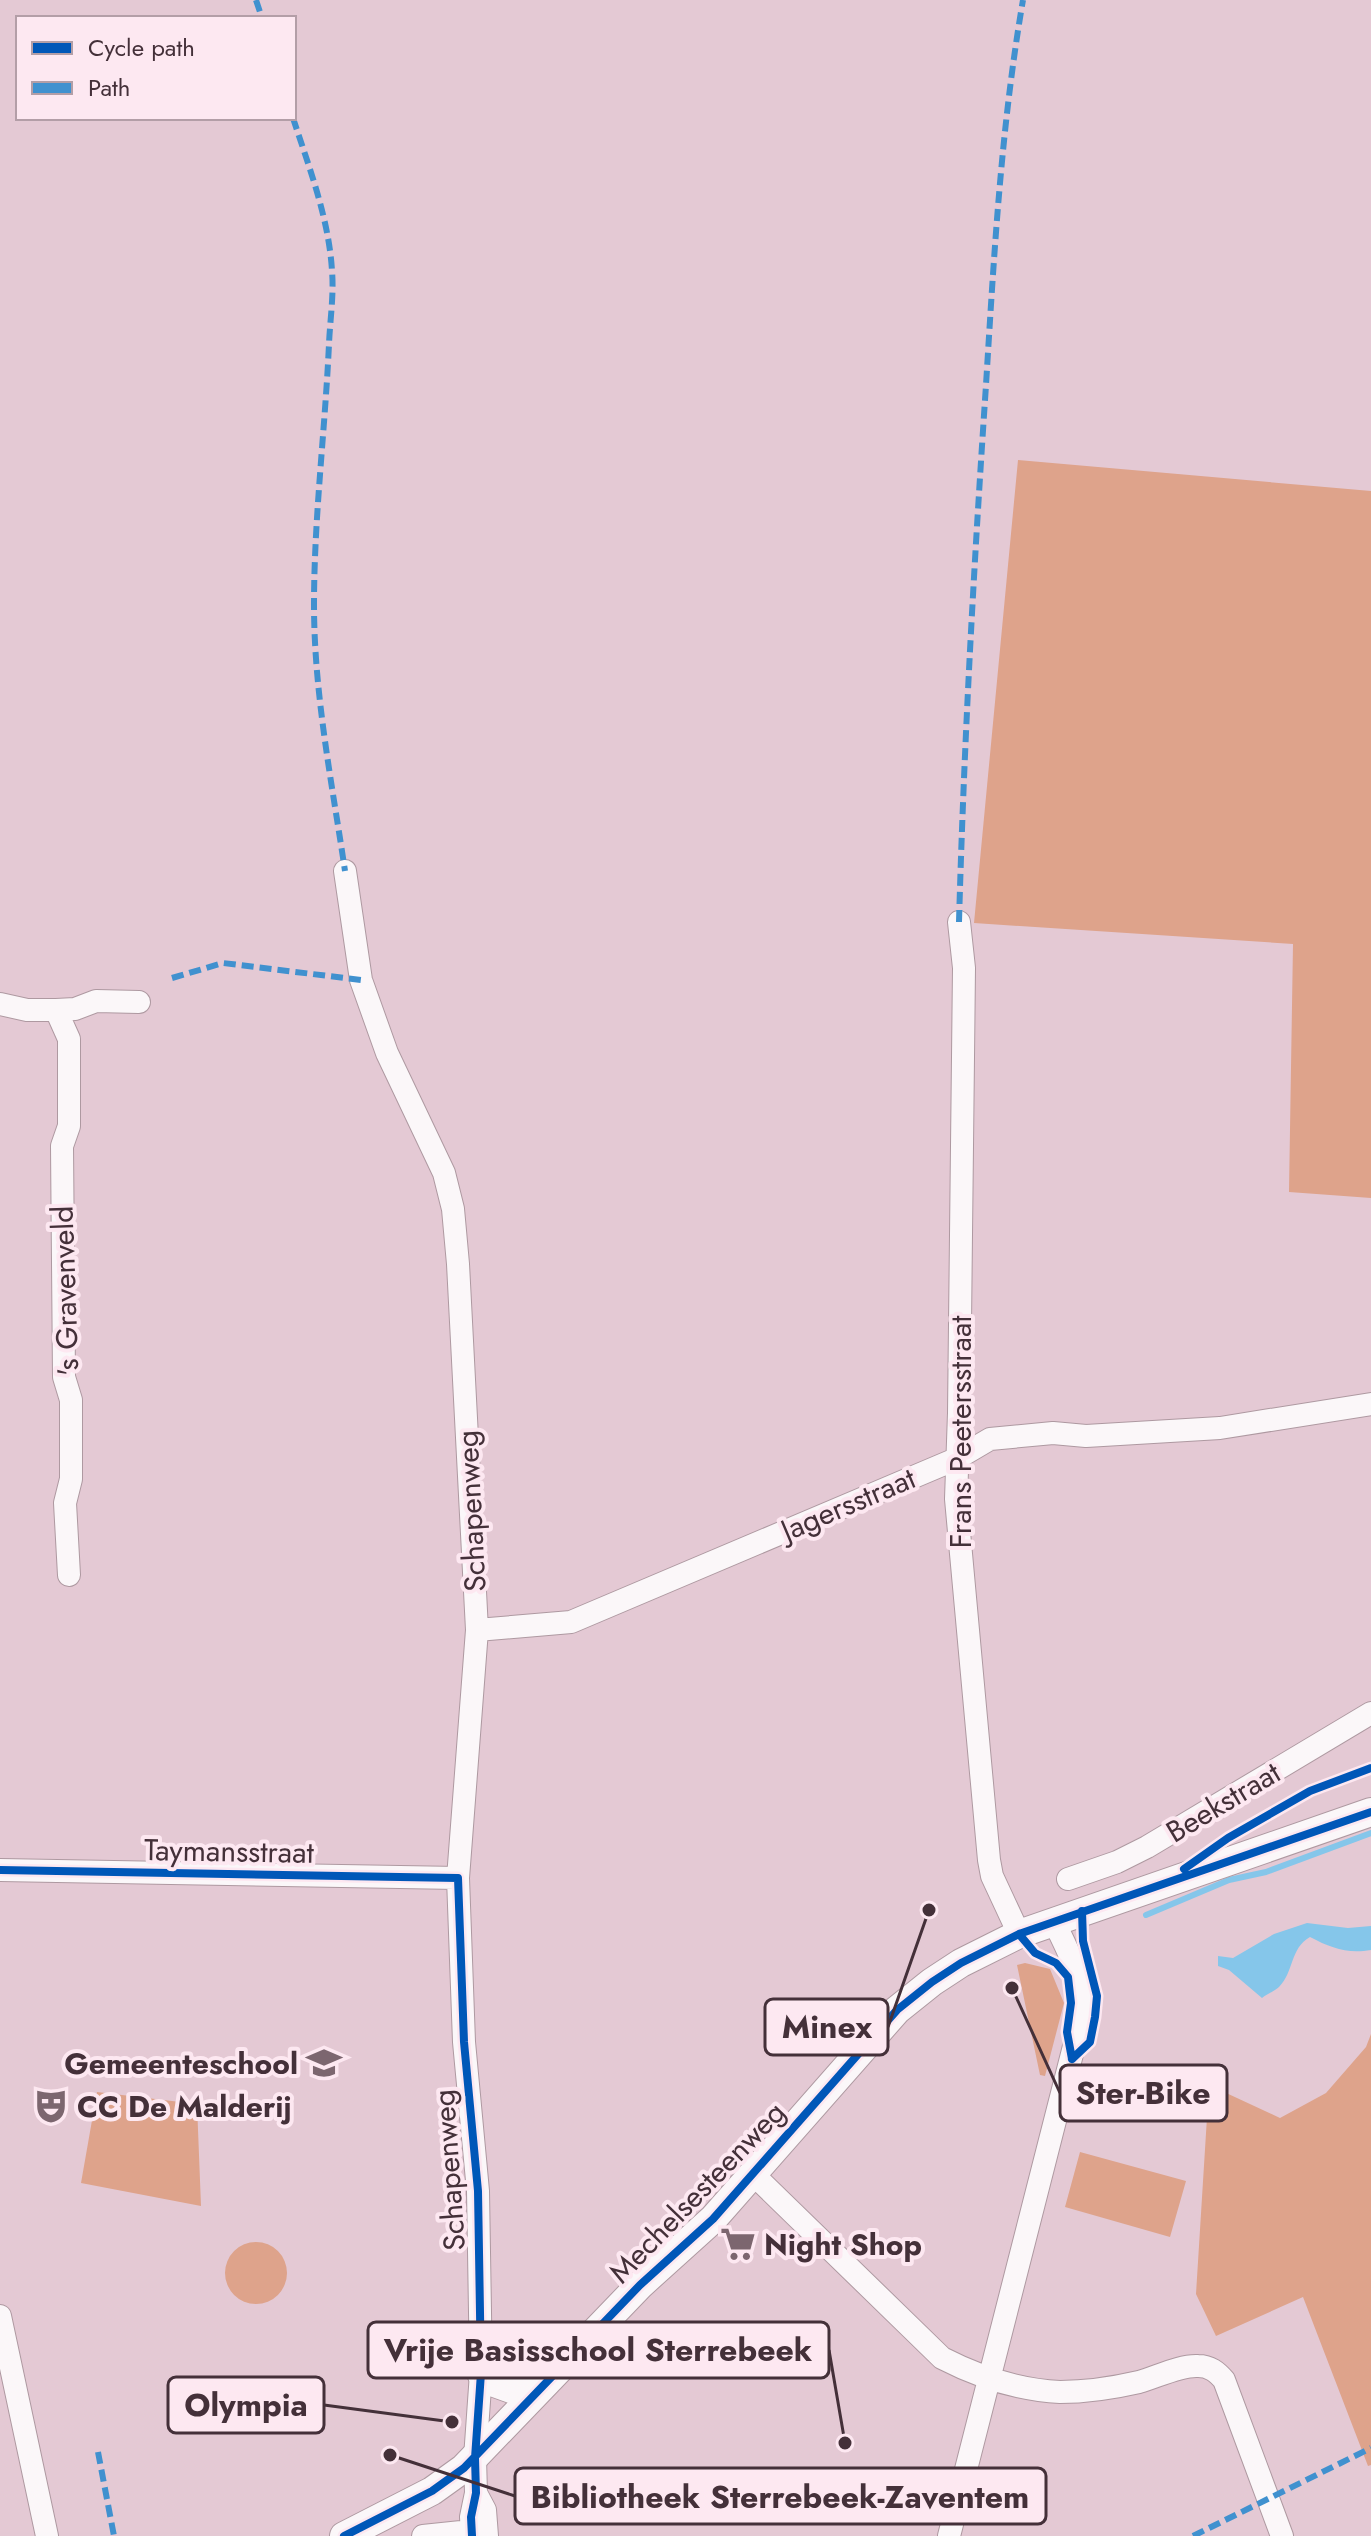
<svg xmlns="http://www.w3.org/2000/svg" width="1371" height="2536" viewBox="0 0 1371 2536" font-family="Jost,sans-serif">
<rect width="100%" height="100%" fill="#e4c9d4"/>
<path fill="#dea38b" d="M1018 460 1371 491V1198L1289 1192 1293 944 974 923Z
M1025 1963 1050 1969 1064 2003 1045 2076 1040 2075 1017 1965Z
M1371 2034V2465L1368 2466 1303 2297 1216 2336 1196 2294 1209 2085 1280 2118 1326 2093 1366 2047Z
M97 2092 197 2104 201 2206 81 2183Z
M1080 2152 1186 2181 1170 2237 1065 2207Z
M225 2273a31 31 0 1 1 62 0a31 31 0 1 1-62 0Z"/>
<path fill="#85c6ea" d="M1307 1923 1348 1928 1371 1926V1950C1347 1954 1331 1948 1310 1937 1290 1948 1294 1972 1279 1987 1275 1991 1267 1994 1262 1998L1229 1970 1218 1966V1956L1233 1958 1274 1934Z"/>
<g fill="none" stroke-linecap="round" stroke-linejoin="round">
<path stroke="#85c6ea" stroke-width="6" d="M1146 1915 1229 1880 1266 1872 1371 1833"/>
<g stroke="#ae99a1" stroke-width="24">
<path id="minor" d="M345 871 361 980 387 1053 444 1173 453 1209 458 1264 477 1630 458 1878 464 2042 478 2191 481 2373 475 2458 476 2493 471 2517 472 2536
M959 922 964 968 959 1413 956 1499 989 1860 992 1876 1019 1934
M0 1004 27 1010H56L69 1039V1126L62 1146 64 1377 71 1400V1479L65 1503 69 1575
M56 1010 75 1009 96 1001 139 1002
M477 1630 571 1622 956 1459 990 1439 1053 1433 1086 1436 1220 1428 1371 1404
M0 1870 458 1878
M1068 1879 1117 1862 1147 1847 1371 1713
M754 2175 942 2358C979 2377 1018 2390 1060 2392 1087 2392 1113 2388 1139 2382 1157 2377 1180 2365 1198 2366 1210 2366 1217 2372 1224 2380L1282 2536
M0 2316 47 2536
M476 2493 485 2510 487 2536
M423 2536 471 2531
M949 2536 1083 2011C1083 1979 1068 1950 1054 1922"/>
</g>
<g stroke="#ae99a1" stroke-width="30">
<path id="major" d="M481 2373 489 2381 514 2390 546 2379
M344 2536 432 2491 464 2468 640 2285 713 2219 897 2010 932 1982 961 1963 1019 1934 1371 1812"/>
</g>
<use href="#minor" stroke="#fbf7f9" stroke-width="22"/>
<use href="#major" stroke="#fbf7f9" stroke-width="28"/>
<path stroke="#4091cf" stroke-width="6" stroke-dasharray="12 6" stroke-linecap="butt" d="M256 0 262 18
M293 118C309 167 329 219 332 271 334 295 330 320 329 344 325 431 314 518 314 605 314 694 332 783 345 871
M959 922C964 742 974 564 986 385 994 256 1001 127 1023 0
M172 978 223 963 361 980
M98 2452 114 2536
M1193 2536 1371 2448"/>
<g stroke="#fde8f1" stroke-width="13">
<path id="cycleway" d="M1184 1869 1228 1838 1310 1791 1371 1768
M0 1870 458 1878 464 2042 478 2191 481 2373 475 2458 476 2493 471 2517 472 2536
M1019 1934 1035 1953 1056 1963 1068 1977 1071 2003 1067 2032 1072 2059
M1072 2059 1090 2042 1095 2017 1097 1996 1083 1941 1082 1911
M344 2536 432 2491 464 2468 640 2285 713 2219 897 2010 932 1982 961 1963 1019 1934 1371 1812"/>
</g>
<use href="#cycleway" stroke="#0057b8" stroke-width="8"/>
</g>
<defs>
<g id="school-bare" transform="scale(2.76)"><path d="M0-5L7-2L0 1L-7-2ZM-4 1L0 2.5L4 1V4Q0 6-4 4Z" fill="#7c666f" stroke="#fde8f1" stroke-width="2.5" paint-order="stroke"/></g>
<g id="theatre-bare" transform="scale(2.76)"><path d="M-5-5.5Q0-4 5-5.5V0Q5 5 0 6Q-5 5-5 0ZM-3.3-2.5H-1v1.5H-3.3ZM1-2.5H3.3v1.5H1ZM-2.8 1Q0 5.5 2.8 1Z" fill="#7c666f" stroke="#fde8f1" stroke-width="2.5" paint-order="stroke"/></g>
<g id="supermarket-bare" transform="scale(2.76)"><path d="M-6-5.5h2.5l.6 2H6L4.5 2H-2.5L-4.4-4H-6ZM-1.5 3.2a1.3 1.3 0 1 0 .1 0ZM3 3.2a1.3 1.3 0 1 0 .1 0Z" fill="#7c666f" stroke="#fde8f1" stroke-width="2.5" paint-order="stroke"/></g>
</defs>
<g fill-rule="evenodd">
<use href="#school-bare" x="324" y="2063"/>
<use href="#theatre-bare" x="51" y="2106"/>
<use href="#supermarket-bare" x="738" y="2244"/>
</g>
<g text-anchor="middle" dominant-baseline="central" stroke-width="8" stroke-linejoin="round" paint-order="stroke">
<g font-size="30" fill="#443039" stroke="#fde8f1">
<text transform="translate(65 1291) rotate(-92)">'s Gravenveld</text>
<text transform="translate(960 1432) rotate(-90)">Frans Peetersstraat</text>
<text transform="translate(848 1504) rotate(-23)">Jagersstraat</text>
<text transform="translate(471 1511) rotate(-93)">Schapenweg</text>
<text transform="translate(1223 1802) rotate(-31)">Beekstraat</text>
<text transform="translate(229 1851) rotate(1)">Taymansstraat</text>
<text transform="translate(449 2170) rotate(-94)">Schapenweg</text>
<text transform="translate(697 2192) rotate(-46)">Mechelsesteenweg</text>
</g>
<g font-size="30" font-weight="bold" fill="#443039" stroke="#fde8f1" text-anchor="start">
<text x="298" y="2063" text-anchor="end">Gemeenteschool</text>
<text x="77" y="2106">CC De Malderij</text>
<text x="764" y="2244">Night Shop</text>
</g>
</g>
<path fill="none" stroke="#443039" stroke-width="3" d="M929 1910L888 2027M1012 1988L1060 2093M845 2443L829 2350M452 2422L324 2405M390 2455L515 2496"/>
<g fill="#443039" stroke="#fde8f1" stroke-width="3">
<circle cx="929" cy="1910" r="8"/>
<circle cx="1012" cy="1988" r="8"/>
<circle cx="845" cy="2443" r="8"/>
<circle cx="452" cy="2422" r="8"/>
<circle cx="390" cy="2455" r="8"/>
</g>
<g fill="#fde8f1" stroke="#443039" stroke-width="3">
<rect x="765" y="1999" width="123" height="56" rx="8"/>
<rect x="1060" y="2065" width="167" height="56" rx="8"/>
<rect x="368" y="2322" width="461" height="56" rx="8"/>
<rect x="168" y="2377" width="156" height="56" rx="8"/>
<rect x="515" y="2468" width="531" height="56" rx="8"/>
</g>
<g font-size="32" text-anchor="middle" font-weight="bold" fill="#443039">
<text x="827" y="2038">Minex</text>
<text x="1143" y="2104">Ster-Bike</text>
<text x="598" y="2361">Vrije Basisschool Sterrebeek</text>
<text x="246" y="2416">Olympia</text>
<text x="780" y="2508">Bibliotheek Sterrebeek-Zaventem</text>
</g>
<rect x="16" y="16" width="280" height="104" fill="#fde8f1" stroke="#b39ea7" stroke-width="2"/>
<rect x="32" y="42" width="40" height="12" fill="#0057b8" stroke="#b39ea7" stroke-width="2"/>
<text x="88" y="56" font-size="24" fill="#443039">Cycle path</text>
<rect x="32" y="82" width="40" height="12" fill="#4091cf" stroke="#b39ea7" stroke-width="2"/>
<text x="88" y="96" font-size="24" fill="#443039">Path</text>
</svg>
